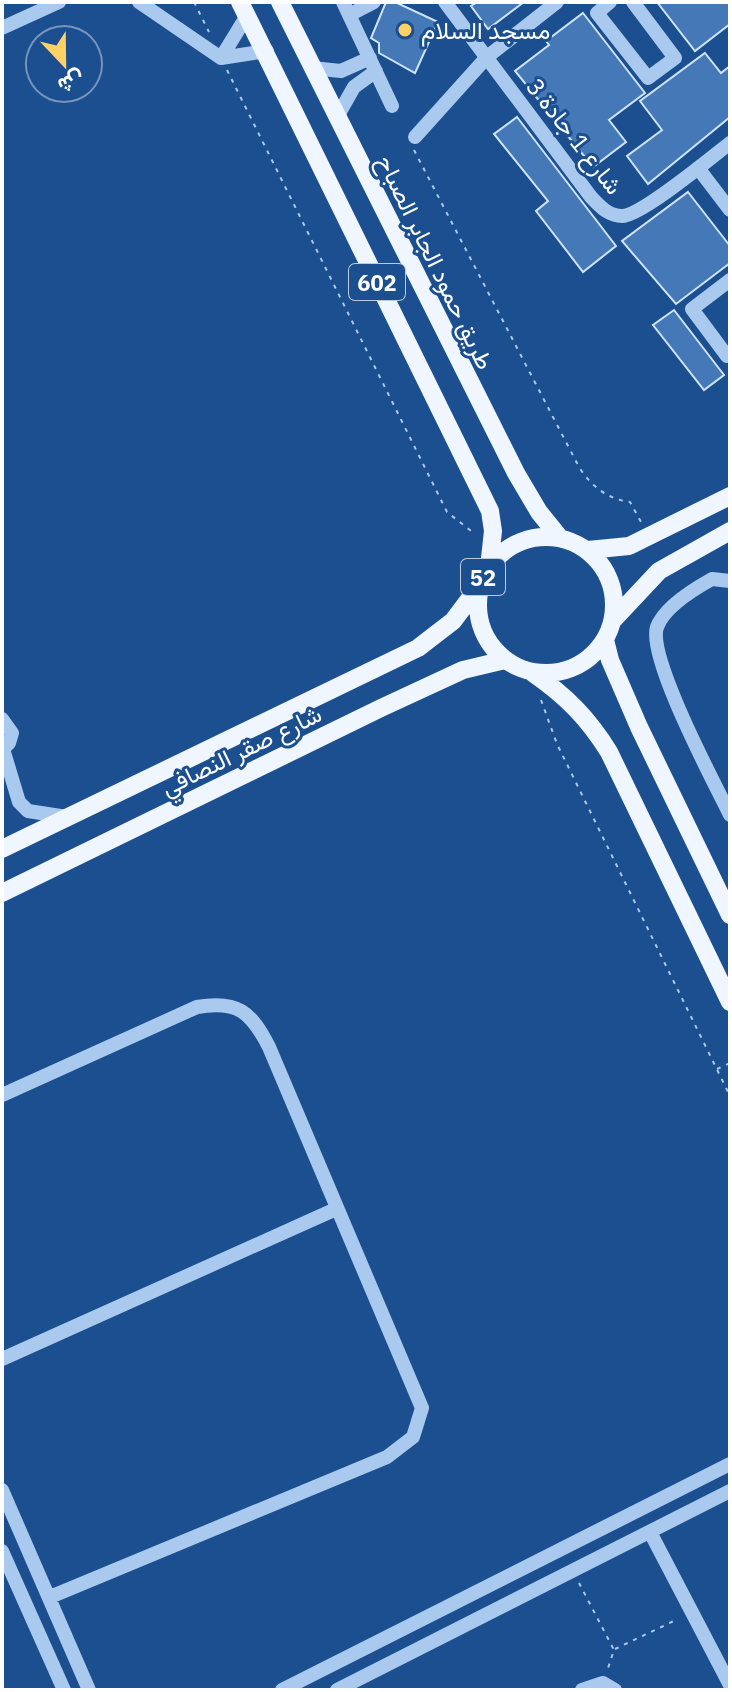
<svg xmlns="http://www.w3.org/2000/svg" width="732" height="1692" viewBox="0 0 732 1692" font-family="'IBM Plex Sans',Vazirmatn,sans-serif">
<rect width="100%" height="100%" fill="#1b4f8f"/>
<path fill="#4478b7" stroke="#cfe3fa" stroke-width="2" d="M386 2H395L438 22 415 73 379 53V43L371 38Z
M477 2H524L488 29 471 6Z
M657 2H730V24L695 51Z
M583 13 645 93 609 120 626 142 593 167 515 71 549 45 546 41Z
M705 53 721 73 730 66V117L648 184 627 156 662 130 640 101Z
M517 117 616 246 583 272 536 211 548 201 494 134Z
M688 192 730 246V263L676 304 622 241Z
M674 310 724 375 704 390 653 325Z"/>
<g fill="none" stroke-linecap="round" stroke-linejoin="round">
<path stroke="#a9c9ee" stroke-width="2" stroke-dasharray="4 6" stroke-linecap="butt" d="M194 2 209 32
M227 70 447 512 475 534
M414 150 579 467C591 486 607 499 630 502L641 522
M541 700 557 744 730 1096
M717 1069 730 1063
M579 1583 614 1650 607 1671
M615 1649 678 1619"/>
<path stroke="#a9c9ee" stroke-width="14" d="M139 2 221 58 267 51
M343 2 392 106
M445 2 591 197C600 206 608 216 622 216 641 216 712 157 730 143
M610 2 597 13 648 78 675 58 633 2
M349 15 374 2
M2 28 59 2
M221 58 248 14
M312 68 341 71 370 58
M337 117 354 87 376 71
M415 137 487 57 557 2
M698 168 730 210
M730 280 692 309 727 356 730 354
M730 581 712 579C694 589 664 608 657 627 647 657 714 782 730 815
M2 719 12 733 9 743 2 750
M3 749 19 802 28 811 67 817
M2 1095 197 1007C238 1000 251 1012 269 1047L422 1408 413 1437 387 1457 50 1597
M2 1359 336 1209
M2 1490 89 1690
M650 1532 730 1685
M2 1551 64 1690
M282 1690 730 1464
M337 1690 730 1491
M582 1690 603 1683 615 1690"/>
<path stroke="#f0f6ff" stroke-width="18" d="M240 2 490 511 493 531 489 567
M280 2 516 473 539 512 560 538
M478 605a68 68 0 1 1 136 0a68 68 0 1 1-136 0Z
M588 550 629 546 730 496
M614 619 659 571 730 531
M605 640 610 660 639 727 730 915
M533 673C566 696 588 718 609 752L730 1002
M2 849 418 648 453 621 480 585
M2 893 381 708 463 670 505 660"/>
</g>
<circle fill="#ffd166" stroke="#1b4f8f" stroke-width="3" cx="405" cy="30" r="8"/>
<g text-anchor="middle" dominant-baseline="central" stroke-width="6" stroke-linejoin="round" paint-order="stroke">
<g fill="#1b4f8f" stroke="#bbcadd" stroke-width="2">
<rect x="349" y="264" width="56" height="36" rx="6"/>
<rect x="461" y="559" width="44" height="36" rx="6"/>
</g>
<g font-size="22" font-weight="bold" fill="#fff">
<text x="377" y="282">602</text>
<text x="483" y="577">52</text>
</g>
<g font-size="24" fill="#fff" stroke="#1b4f8f" text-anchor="start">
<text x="421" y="30">مسجد السلام</text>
</g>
<g font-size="24" fill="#fff" stroke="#1b4f8f">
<text transform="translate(575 136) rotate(52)">شارع 1 جادة 3</text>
<text transform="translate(436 262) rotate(64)">طريق حمود الجابر الصباح</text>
<text transform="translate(241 750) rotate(-26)">شارع صقر النصافي</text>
</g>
</g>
<rect width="732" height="1692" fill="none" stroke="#ffffff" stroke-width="8"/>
<g transform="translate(64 64) rotate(158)"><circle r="38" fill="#1b4f8f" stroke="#7695bc" stroke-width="2"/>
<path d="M0-6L14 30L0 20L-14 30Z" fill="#ffd166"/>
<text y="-12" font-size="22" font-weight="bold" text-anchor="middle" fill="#ffffff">ش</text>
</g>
</svg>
